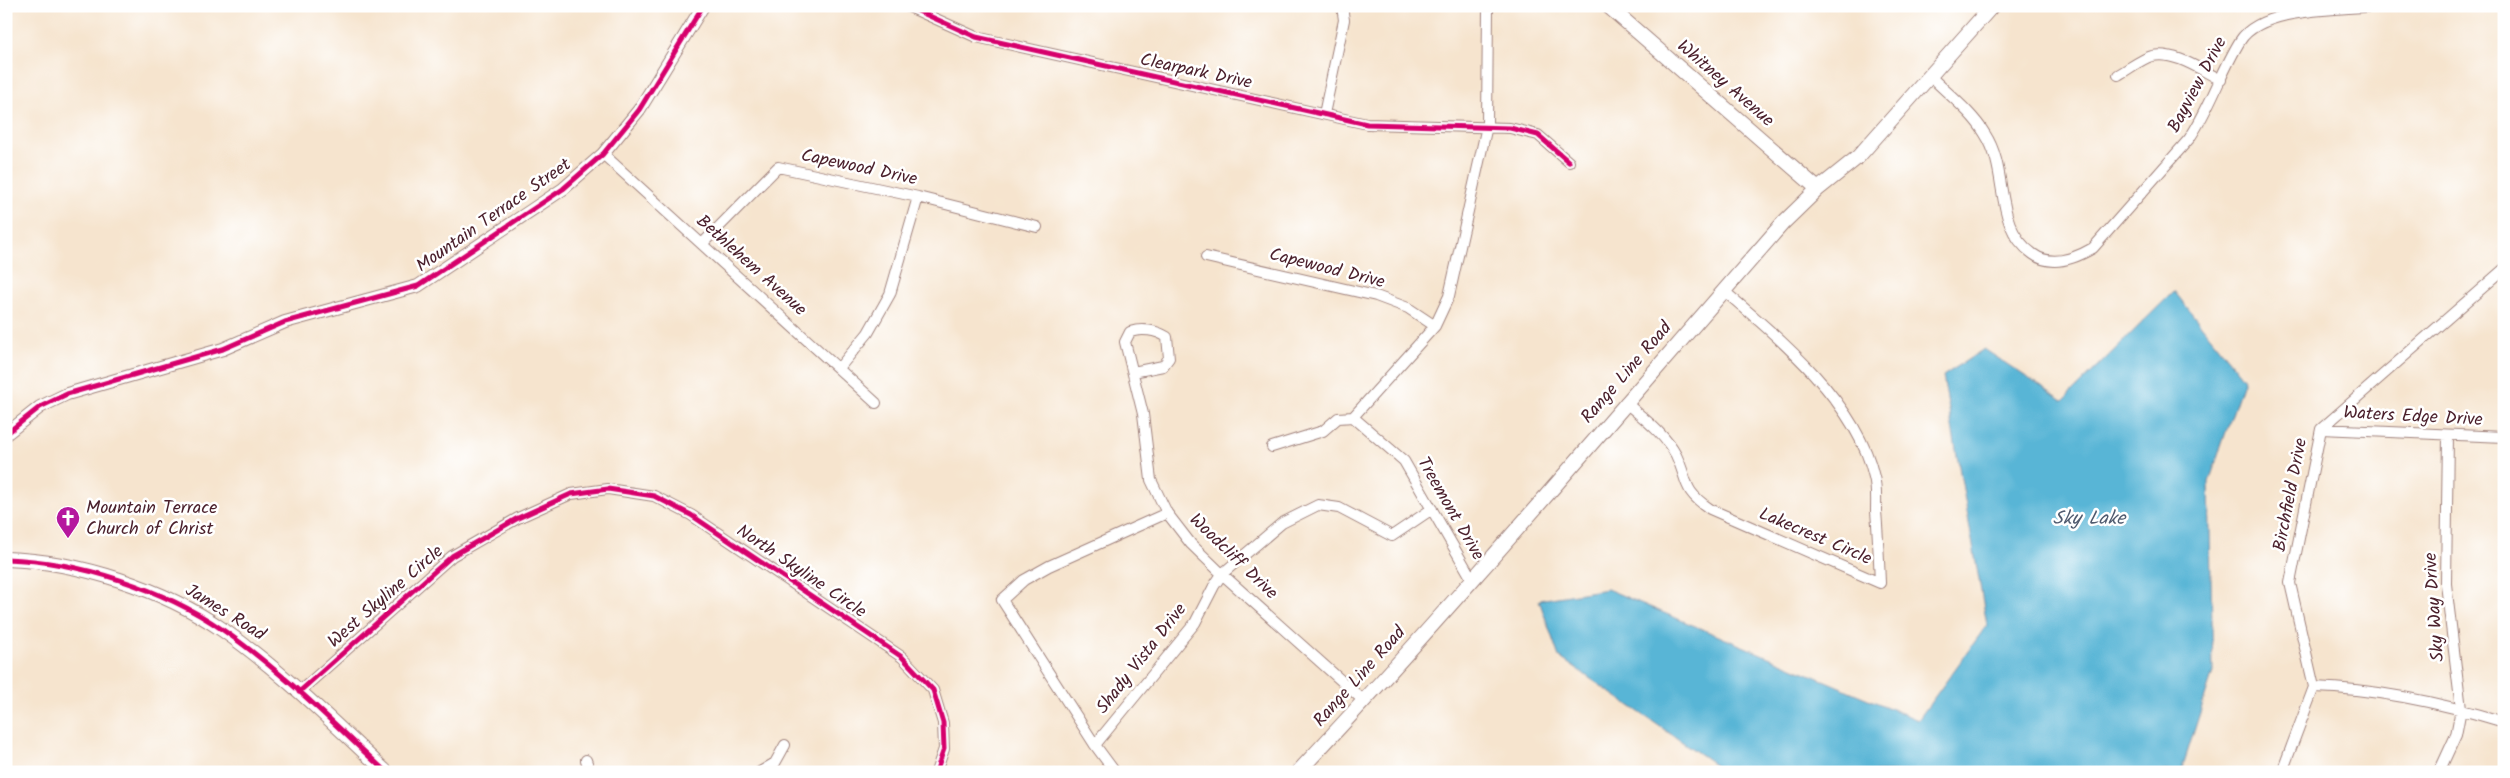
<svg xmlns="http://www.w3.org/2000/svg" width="2510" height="778" viewBox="0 0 2510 778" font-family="Kalam,sans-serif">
<rect width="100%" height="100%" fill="#fff"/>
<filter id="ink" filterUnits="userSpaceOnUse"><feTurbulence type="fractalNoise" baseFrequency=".02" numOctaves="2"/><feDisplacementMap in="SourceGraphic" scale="10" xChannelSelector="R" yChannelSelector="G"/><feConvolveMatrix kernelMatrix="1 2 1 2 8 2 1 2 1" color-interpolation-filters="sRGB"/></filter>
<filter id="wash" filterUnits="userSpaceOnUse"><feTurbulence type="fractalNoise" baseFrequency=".0096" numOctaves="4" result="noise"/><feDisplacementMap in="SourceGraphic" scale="20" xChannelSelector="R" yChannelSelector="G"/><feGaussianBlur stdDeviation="1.12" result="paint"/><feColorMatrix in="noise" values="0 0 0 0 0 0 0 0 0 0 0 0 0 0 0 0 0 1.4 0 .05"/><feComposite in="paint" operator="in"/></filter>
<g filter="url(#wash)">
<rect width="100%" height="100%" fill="#f6e4ce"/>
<path fill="#58b5d6" stroke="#516a80" d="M2174 291 2244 379 2209 482 2213 672 2181 772H1726L1559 657 1539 600 1607 589 1918 720 1987 625 1943 376 1984 349 2063 401Z"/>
</g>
<g filter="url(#ink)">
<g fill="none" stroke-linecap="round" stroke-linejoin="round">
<g stroke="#a0827c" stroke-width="12">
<path id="minor" d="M907 6 976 37 1367 124 1510 128 1538 135 1569 162
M2118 75C2129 69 2141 59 2152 56 2175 51 2201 70 2221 80
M1930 76C1948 94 1972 112 1985 134 2010 172 1992 225 2033 254 2052 268 2076 258 2093 248L2189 139C2210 108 2221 72 2240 41 2261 7 2340 10 2377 6
M1324 114 1344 20 1342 6
M603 154 876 403
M703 243 778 167 918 197 1037 227
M1206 257 1376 296 1408 308 1435 326
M839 368 868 333 890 294 918 197
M1133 372 1163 366 1169 358 1167 337C1156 330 1142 328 1130 332L1125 342 1143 414 1151 480 1167 513 1191 544 1222 574 1364 701
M1625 402C1643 418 1665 434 1676 455 1689 482 1681 489 1710 509L1880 583C1879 559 1878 535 1876 511 1876 500 1877 487 1874 477 1858 404 1779 337 1724 291
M1353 417 1435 326 1449 296 1487 126 1488 6
M1353 417 1404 461 1472 579
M2321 429 2504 437
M1272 447 1323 431 1338 418 1353 417
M2314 687C2378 689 2442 703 2504 722
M299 692 452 556 518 518 571 494 608 489 654 496 691 515 902 657 933 690 943 723 944 749 936 772
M1095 745 1195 623 1214 586 1222 574 1282 523 1318 505 1339 508 1392 536 1432 509
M586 760 590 772
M760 772 775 763 785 745
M1115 772 1095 745 1002 600 1024 580 1049 566 1167 513
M2282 772 2314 687 2290 583 2321 429 2504 269
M2439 772 2456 735 2461 709 2446 584 2448 435"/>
</g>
<g stroke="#a0827c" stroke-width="14">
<path id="tertiary" d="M6 434 40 407 67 394 223 349 285 322 418 286 563 189 603 154 639 110 703 6"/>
</g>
<g stroke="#a0827c" stroke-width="16">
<path id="secondary" d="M1608 6 1818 189
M6 559C78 561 164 589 223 630 282 671 333 723 386 772
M1298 772C1465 594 1622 407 1783 223L1818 189 1858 157 1992 6"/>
</g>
<use href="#minor" stroke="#fff" stroke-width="10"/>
<use href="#tertiary" stroke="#fff" stroke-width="12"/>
<use href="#secondary" stroke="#fff" stroke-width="14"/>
<g stroke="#fff" stroke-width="8">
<path id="cycleway" d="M907 6 976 37 1367 124 1510 128 1538 135 1569 162
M6 434 40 407 67 394 223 349 285 322 418 286 563 189 603 154 639 110 703 6
M6 559C78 561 164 589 223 630 282 671 333 723 386 772
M299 692 452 556 518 518 571 494 608 489 654 496 691 515 902 657 933 690 943 723 944 749 936 772"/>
</g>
<use href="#cycleway" stroke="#d6006c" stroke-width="5"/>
</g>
</g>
<defs>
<g id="church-pin" transform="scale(1.25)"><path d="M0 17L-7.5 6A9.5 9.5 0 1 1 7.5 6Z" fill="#b5179e" stroke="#fff"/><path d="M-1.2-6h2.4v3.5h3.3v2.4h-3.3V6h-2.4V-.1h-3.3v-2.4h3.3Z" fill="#fff"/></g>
</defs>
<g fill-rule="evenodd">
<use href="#church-pin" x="68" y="518"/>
</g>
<g text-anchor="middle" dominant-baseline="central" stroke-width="5" stroke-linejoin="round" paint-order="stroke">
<g font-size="18" fill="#4a1f2b" stroke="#fff">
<text transform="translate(1196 72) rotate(12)">Clearpark Drive</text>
<text transform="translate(1725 84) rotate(41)">Whitney Avenue</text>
<text transform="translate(2198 85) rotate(-62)">Bayview Drive</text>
<text transform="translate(859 168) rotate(12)">Capewood Drive</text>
<text transform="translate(494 216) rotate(-35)">Mountain Terrace Street</text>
<text transform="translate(751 266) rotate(42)">Bethlehem Avenue</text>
<text transform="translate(1327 269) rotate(14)">Capewood Drive</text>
<text transform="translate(1627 373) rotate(-49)">Range Line Road</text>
<text transform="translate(2413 417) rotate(3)">Waters Edge Drive</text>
<text transform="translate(2291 495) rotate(-79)">Birchfield Drive</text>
<text transform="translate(1450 509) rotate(60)">Treemont Drive</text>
<text transform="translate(1815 537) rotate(23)">Lakecrest Circle</text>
<text transform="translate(1233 557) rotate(44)">Woodcliff Drive</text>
<text transform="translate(801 572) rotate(34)">North Skyline Circle</text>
<text transform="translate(386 597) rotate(-41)">West Skyline Circle</text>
<text transform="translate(2435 607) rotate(-94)">Sky Way Drive</text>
<text transform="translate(225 613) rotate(32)">James Road</text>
<text transform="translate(1142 659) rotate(-52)">Shady Vista Drive</text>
<text transform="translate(1360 677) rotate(-48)">Range Line Road</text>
</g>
<g font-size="18" fill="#4a1f2b" stroke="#fff" text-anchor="start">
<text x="86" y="508">Mountain Terrace<tspan x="86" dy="21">Church of Christ</tspan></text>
</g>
<g font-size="19" font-style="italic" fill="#505b6f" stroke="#fff">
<text x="2089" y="519">Sky Lake</text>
</g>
</g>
<rect width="2510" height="778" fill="none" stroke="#fff" stroke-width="25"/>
</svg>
